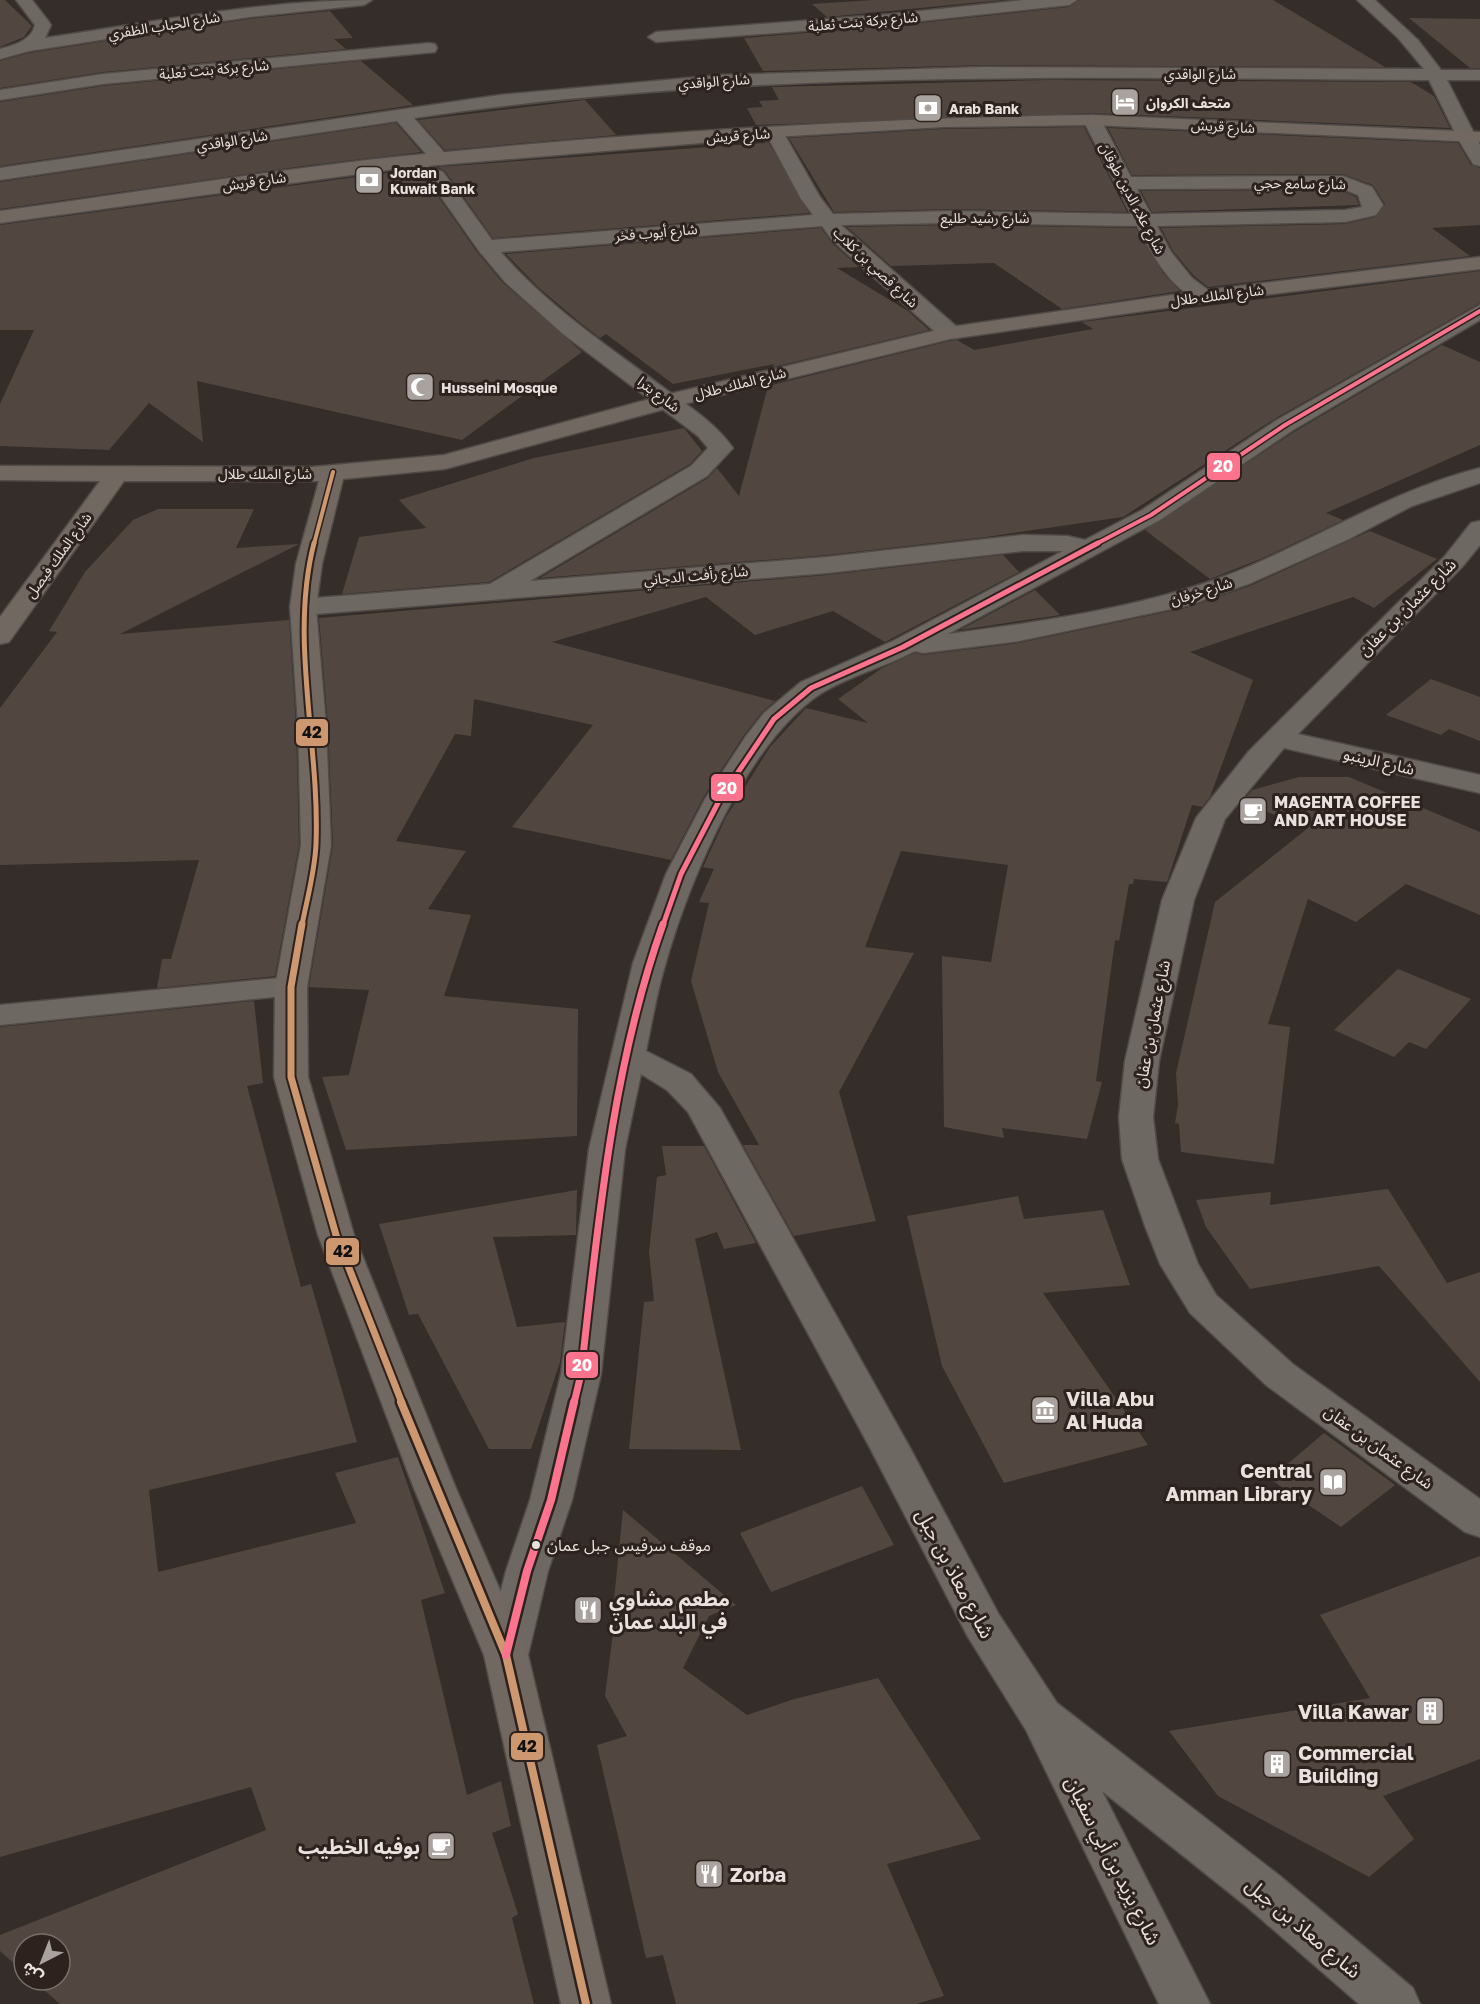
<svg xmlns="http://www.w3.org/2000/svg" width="1480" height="2004" viewBox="0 0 1480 2004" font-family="'Golos Text','Noto Sans Arabic',sans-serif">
<rect width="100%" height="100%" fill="#342d2a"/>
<path fill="#524740" d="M0 0H5L32 26 24 37 0 47Z
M873 0H1003L827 17 812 4Z
M1079 0H1273L1385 67 984 65 763 71 744 38 892 26 1069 7Z
M330 11 353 38 334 39 346 49 103 72 0 88V61L29 53 249 19Z
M1409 18 1480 19V68H1470Z
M361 61 413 105 0 166V102L103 86Z
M1048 80 1411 82 1434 96 1450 128 1092 113 756 125 747 108 763 107 759 101 779 100 772 87Z
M585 100 616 135 445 150 418 120Z
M396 123 421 152 303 166 0 209V182Z
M1084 127 1127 212 950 209 834 212 789 138 943 129Z
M1108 128 1458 143 1471 165 1480 168V225L1432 228 1470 256 1208 287 1194 276 1173 251 1161 228 1345 224 1376 217 1385 204 1373 185 1343 174 1132 175Z
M764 140H767L809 213 493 238 445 171 438 167 765 143Z
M401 171 428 182 477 252 503 283 582 352 462 440 197 381 203 442 149 403 109 450 0 446V404L34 330H0V225Z
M1340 190 1356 197 1359 205 1152 212 1141 191Z
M950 225 1136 228 1163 273 1180 291 1062 309 994 263 891 266 847 227Z
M821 228 832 243 859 267 837 268 908 311 929 330 773 367 774 364 673 384 606 334 600 338 578 321 538 287 506 254Z
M1480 271V303L1276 418 1123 517 986 537 827 555 540 578 708 478 717 468 739 496 768 386 950 341 957 340 974 350 1093 329 1082 322Z
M1442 345 1480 362V445L1326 513 1343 520 1263 558 1210 579 1145 530 1294 432Z
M684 428 702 451 690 464 489 582 342 594 359 537 426 528 399 500 534 458Z
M158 509H254L236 548 299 544 120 634 289 620 296 725 299 845 275 976 157 988 162 959H171L199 860 0 865V708L57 632 49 631 85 572 133 520Z
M1370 531 1437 559 1374 608 1353 597 1190 652 1253 680 1210 797 1202 807 1192 805 1167 882 1134 879 1133 884H1129L1119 941 1115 940 1096 1081 1102 1082 1087 1139 1002 1128 1004 1138 944 1127 942 956 991 962 1008 865 901 851 865 947 914 953 839 1092 876 1221 794 1236 743 1145H759L718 1072 691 981 709 903 699 902 714 869 703 867 726 817 770 747 806 708 868 723 838 699 882 668 915 653 923 655 1019 643 1190 607 1252 585Z
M1003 555 1019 572 885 642 833 611 755 635 706 597 552 642 775 701 762 712 744 735 703 798 671 860 512 827 593 725 474 699 471 736 455 734 396 841 466 851 428 909 471 915 444 996 578 1009 577 1136 346 1150 322 1077 349 1075 369 990 309 987 333 845 328 725 319 618 827 575Z
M1035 590 1060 615 960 630Z
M1431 679 1480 697V741L1449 729 1441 735 1386 715Z
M1299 777H1349L1480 832V915L1406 884 1356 922 1308 899 1268 1024 1290 1027 1274 1164 1181 1152 1179 1124 1175 1123 1178 1105 1176 1073 1215 902 1308 828 1242 802 1252 790Z
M1398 969 1471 999 1426 1049 1409 1042 1394 1057 1334 1030Z
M254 1001 263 1083 247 1086 301 1287 311 1284 357 1442 149 1490 158 1572 356 1523 335 1473 398 1457 445 1593 421 1600 467 1795 501 1781 511 1826 492 1833 518 1914 512 1918 534 2004H60L33 1980H60V1944H24V1972L0 1951V1935L266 1830 251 1787 0 1857V1027Z
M662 1146H704L756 1243 724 1249 717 1232 695 1239 741 1450 629 1449 644 1302 654 1301 649 1252 657 1177 666 1175Z
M1388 1189 1447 1283 1480 1272V1382L1379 1266 1250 1289 1206 1227 1196 1200 1271 1192 1270 1205Z
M577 1190 576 1235 493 1237 517 1327 565 1322 560 1362 531 1449H489L418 1314 409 1315 379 1224Z
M1018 1196 1024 1219 1103 1210 1130 1285 1043 1293 1148 1445 1004 1483 942 1366 907 1216Z
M1324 1433 1395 1485 1341 1527 1270 1479Z
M862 1486 894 1545 771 1592 740 1533Z
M623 1510 736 1605 709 1616 683 1668 747 1715 791 1700 878 1678 981 1839 887 1864 944 1996 916 2004H676L663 1955 646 1958 597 1745 627 1736 605 1696 616 1609 613 1610Z
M1480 1556V1759L1383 1796 1414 1839 1369 1877 1218 1796 1169 1731 1370 1698 1320 1615Z"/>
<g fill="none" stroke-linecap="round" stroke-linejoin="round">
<g stroke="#504b48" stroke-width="3">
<path id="minor" d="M16 0H32L49 22 51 25 45 38C154 22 262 0 372 0L364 5 249 17 29 51 0 59V49C14 45 31 41 35 25Z
M1024 0H1077L1069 5 892 24 656 42 648 37 656 32 892 14Z
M1357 0H1375L1418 40 1441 70H1480V80H1447L1480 145V166L1473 164 1458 139 1429 80C1091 78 751 68 414 118L450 159 441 165 434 163 397 121 0 180V168L500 95 721 75 984 67 1424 69 1398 38Z
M429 43 435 44 437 48 435 52 103 84 0 100V90L103 74Z
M1092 115 1101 120 1131 177 1343 176 1372 187 1383 205 1376 215 1345 222 1157 226 1171 252 1192 278 1216 296 1213 300 1206 302C1172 294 1152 254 1137 226L950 223 841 225 958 328 961 333 958 338H942L833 241 822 226 501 252C545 304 605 344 660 385 685 404 714 421 733 448L707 476 530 581 827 557 1023 535 1067 536 1085 540 1142 510 1277 420 1480 305V320L1293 430 1160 520 948 634C1040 622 1146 607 1233 573 1316 540 1392 490 1480 468V483L1412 506 1349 539 1251 583 1190 605 1019 641 923 653 915 651C885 667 848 676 820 694 746 744 690 879 666 962 657 991 652 1022 646 1051L691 1074 720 1108 909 1446 998 1613 1057 1703 1280 1876 1413 1988 1420 2004H1359L1246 1906 1102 1791 1210 2004H1159L1026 1730 968 1637 869 1446 688 1112 667 1090 641 1074 625 1149 601 1374 572 1500 548 1571 528 1655 522 1668 506 1673 490 1668 484 1655 506 1571 530 1500 561 1374 589 1149 633 963 666 874 705 799 746 736 764 713 801 682 893 641 1063 551H1023L827 573 303 615 294 613 290 607 294 601 303 599 490 584 691 466 708 448 698 436 563 334 505 282 479 251 429 180 396 166 394 162 396 158H410L443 172 492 240 813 215 801 199 765 132 774 127 783 132 820 197 833 214 950 211 1131 214 1083 120ZM1340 188 1358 195 1362 207 1345 210 1151 214 1137 189Z
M1480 521V545L1463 566 1298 734 1480 775V793L1284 748 1225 819 1194 900 1159 1061 1153 1117 1158 1159 1198 1264 1216 1295 1294 1365 1480 1499V1537L1465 1532 1266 1385 1190 1313 1160 1264 1145 1226 1122 1159 1119 1117 1125 1061 1162 900 1196 818 1249 751 1445 556 1471 523Z
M291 977 303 980 307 987 303 994 0 1025V1005Z"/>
</g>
<g stroke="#504b48" stroke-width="3">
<path id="major" d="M1092 115 1480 132V142L1092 125 943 127 774 137 403 168 0 223V211C135 193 269 170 404 156 633 133 863 118 1092 115Z
M1480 257V269L1206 302 950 339 676 406 445 469 343 479 322 564 316 607 326 725 331 845 307 987 308 1077 354 1235 455 1486 528 1655 611 2004H561L484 1655 413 1486 318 1235 274 1077 275 987 301 845 298 725 290 607 296 564 319 481H124L9 642 0 644V617L100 481 0 480V466L312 467 444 455 661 396 950 327 1206 290Z"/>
</g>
<use href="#minor" fill="#6e6862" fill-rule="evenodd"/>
<use href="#major" fill="#706861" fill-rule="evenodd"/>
<g stroke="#2d221e" stroke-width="7">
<path id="bus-1-far3" d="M314 544 333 472"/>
</g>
<g stroke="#2d221e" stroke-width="9">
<path id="bus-1-far2" d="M302 925C307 899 315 871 316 844 320 745 289 640 314 543"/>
</g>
<g stroke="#2d221e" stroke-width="11">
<path id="bus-1-far1" d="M302 924 291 987V1077L336 1235 402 1403"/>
</g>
<g stroke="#2d221e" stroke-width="13">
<path id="bus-1" d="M401 1402 506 1655 586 2004"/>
</g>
<g stroke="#2d221e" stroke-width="7">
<path id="bus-2-far3" d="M1096 544 1151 515 1285 425 1480 311"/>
</g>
<g stroke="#2d221e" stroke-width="9">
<path id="bus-2-far2" d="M663 925 681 874 720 799 774 719 811 688 903 647 1098 543"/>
</g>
<g stroke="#2d221e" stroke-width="11">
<path id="bus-2-far1" d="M574 1403 581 1374C598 1224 612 1067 663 924"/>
</g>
<g stroke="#2d221e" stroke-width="13">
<path id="bus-2" d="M506 1655 527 1571 551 1500 574 1402"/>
</g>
<use href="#bus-1-far3" stroke="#cd976f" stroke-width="4"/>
<use href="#bus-1-far2" stroke="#cd976f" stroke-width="5"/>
<use href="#bus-1-far1" stroke="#cd976f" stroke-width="7"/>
<use href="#bus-1" stroke="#cd976f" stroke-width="8"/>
<use href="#bus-2-far3" stroke="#fc738d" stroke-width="4"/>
<use href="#bus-2-far2" stroke="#fc738d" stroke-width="5"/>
<use href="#bus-2-far1" stroke="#fc738d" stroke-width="7"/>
<use href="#bus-2" stroke="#fc738d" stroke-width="8"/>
</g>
<defs>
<g id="hotel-square" transform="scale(1.5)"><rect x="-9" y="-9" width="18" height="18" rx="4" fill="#a9a29f" stroke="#2d221e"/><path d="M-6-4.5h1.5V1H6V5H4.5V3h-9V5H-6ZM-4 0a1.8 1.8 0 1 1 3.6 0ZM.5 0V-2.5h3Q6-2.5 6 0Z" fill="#fff"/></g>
<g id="bank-square" transform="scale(1.5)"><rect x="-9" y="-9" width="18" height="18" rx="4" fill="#a9a29f" stroke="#2d221e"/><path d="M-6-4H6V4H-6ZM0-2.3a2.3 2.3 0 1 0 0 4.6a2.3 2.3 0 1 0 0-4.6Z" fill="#fff"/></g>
<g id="mosque-square" transform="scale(1.5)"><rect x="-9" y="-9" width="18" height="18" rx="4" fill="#a9a29f" stroke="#2d221e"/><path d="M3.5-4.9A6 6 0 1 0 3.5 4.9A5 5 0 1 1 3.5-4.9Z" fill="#fff"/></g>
<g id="cafe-square" transform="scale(1.5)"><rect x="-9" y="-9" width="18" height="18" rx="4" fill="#a9a29f" stroke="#2d221e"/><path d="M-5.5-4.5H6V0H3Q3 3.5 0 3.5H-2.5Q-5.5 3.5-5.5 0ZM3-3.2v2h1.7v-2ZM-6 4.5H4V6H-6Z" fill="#fff"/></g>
<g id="museum-square" transform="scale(1.5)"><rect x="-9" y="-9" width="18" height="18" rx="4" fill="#a9a29f" stroke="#2d221e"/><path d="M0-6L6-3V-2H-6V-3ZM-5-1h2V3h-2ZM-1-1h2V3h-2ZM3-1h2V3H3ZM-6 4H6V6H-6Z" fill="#fff"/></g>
<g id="library-square" transform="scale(1.5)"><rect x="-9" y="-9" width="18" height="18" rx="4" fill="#a9a29f" stroke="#2d221e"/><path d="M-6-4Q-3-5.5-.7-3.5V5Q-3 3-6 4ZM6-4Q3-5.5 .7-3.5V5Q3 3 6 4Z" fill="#fff"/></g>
<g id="restaurant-square" transform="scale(1.5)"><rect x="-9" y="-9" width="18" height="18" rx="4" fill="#a9a29f" stroke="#2d221e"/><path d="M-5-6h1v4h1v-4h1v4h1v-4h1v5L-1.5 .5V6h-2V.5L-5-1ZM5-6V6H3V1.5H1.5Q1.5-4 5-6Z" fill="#fff"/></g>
<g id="building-square" transform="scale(1.5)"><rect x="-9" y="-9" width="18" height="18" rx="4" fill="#a9a29f" stroke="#2d221e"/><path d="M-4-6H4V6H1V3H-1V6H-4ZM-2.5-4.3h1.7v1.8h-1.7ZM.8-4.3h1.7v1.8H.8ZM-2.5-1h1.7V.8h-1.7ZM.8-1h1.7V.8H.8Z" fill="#fff"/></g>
</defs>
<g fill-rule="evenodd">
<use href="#hotel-square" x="1125" y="102"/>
<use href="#bank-square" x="928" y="108"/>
<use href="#bank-square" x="369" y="180"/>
<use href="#mosque-square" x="420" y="387"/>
<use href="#cafe-square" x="1253" y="811"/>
<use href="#museum-square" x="1045" y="1410"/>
<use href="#library-square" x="1333" y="1482"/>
<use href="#restaurant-square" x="588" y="1610"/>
<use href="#building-square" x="1430" y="1711"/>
<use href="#building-square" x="1277" y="1764"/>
<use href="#cafe-square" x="441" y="1846"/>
<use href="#restaurant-square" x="709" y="1874"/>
</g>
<circle fill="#e8e1de" stroke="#2d221e" stroke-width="2" cx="536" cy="1545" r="5"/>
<g text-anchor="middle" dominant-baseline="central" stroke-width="6" stroke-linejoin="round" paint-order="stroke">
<g font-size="14" fill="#e8e1de" stroke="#2d221e">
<text transform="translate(863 21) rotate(-5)">شارع بركة بنت ثعلبة</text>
<text transform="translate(164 25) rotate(-9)">شارع الحباب الظفري</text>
<text transform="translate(214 69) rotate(-5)">شارع بركة بنت ثعلبة</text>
<text x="1200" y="73">شارع الواقدي</text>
<text transform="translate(714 81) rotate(-4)">شارع الواقدي</text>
<text transform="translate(1223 126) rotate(3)">شارع قريش</text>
<text transform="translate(738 135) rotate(-4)">شارع قريش</text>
<text transform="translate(232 140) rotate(-9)">شارع الواقدي</text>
<text transform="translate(254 181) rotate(-8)">شارع قريش</text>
<text transform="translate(1300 183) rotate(1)">شارع سامع حجي</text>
<text transform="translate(1133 198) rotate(62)">شارع علاء الدين طوقان</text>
<text x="985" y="217">شارع رشيد طليع</text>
<text transform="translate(656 232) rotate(-5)">شارع أيوب فخر</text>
<text transform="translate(876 267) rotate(43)">شارع قصي بن كلاب</text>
<text transform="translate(1217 295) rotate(-7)">شارع الملك طلال</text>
<text transform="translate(740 383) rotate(-14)">شارع الملك طلال</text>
<text transform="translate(659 394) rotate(37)">شارع بترا</text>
<text x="265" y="473">شارع الملك طلال</text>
<text transform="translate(58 555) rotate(-54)">شارع الملك فيصل</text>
<text transform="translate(696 575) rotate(-5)">شارع رأفت الدجاني</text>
<text transform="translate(1201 591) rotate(-17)">شارع خرفان</text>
</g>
<g font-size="14" font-weight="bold" fill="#e8e1de" stroke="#2d221e" text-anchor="start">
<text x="1146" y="102">متحف الكروان</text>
<text x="949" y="108">Arab Bank</text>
<text x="390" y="172">Jordan<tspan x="390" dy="16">Kuwait Bank</tspan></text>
<text x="441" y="387">Husseini Mosque</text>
</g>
<g font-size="16" fill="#e8e1de" stroke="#2d221e">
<text transform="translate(1407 607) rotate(-45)">شارع عثمان بن عفان</text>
<text transform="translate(1379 761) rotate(13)">شارع الرينبو</text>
<text transform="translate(1152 1024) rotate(-79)">شارع عثمان بن عفان</text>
<text transform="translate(1379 1447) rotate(36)">شارع عثمان بن عفان</text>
</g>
<g font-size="16" font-weight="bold" fill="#e8e1de" stroke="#2d221e" text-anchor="start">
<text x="1274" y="802">MAGENTA COFFEE<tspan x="1274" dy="18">AND ART HOUSE</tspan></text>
</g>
<g font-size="16" fill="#e8e1de" stroke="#2d221e" text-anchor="start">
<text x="547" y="1545">موقف سرفيس جبل عمان</text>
</g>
<g font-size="20" font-weight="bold" fill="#e8e1de" stroke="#2d221e" text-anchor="start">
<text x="1066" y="1398">Villa Abu<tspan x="1066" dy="23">Al Huda</tspan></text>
<text x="1312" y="1470" text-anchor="end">Central<tspan x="1312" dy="23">Amman Library</tspan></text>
<text x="609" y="1598">مطعم مشاوي<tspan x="609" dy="23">في البلد عمان</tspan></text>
<text x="1409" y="1711" text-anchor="end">Villa Kawar</text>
<text x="1298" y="1752">Commercial<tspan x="1298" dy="23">Building</tspan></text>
<text x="420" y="1846" text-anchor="end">بوفيه الخطيب</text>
<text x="730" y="1874">Zorba</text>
</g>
<g font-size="20" fill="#e8e1de" stroke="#2d221e">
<text transform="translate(956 1573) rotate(62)">شارع معاذ بن جبل</text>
<text transform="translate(1114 1860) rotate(63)">شارع يزيد بن أبي سفيان</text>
<text transform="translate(1304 1927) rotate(40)">شارع معاذ بن جبل</text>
</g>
</g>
<g stroke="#2d221e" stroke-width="2">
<rect x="1206" y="452" width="35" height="29" rx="6" fill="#fc738d"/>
<rect x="295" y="718" width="34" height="29" rx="6" fill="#cd976f"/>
<rect x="710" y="773" width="34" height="29" rx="6" fill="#fc738d"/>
<rect x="325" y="1237" width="35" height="29" rx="6" fill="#cd976f"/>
<rect x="565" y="1351" width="34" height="28" rx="6" fill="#fc738d"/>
<rect x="510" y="1732" width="34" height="29" rx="6" fill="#cd976f"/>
</g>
<g font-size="16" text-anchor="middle" font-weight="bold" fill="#fff">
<text x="1223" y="472">20</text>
<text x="727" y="794">20</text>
<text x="582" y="1371">20</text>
</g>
<g font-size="16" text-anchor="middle" font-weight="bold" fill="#111">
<text x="312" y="738">42</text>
<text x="343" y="1257">42</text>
<text x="527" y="1752">42</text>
</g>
<g transform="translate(42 1962) rotate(222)"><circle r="28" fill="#2d221e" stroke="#786e6b" stroke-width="1.5"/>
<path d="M0-4.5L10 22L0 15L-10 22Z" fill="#a9a29f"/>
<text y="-9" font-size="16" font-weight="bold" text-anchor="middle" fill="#e8e1de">ش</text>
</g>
</svg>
